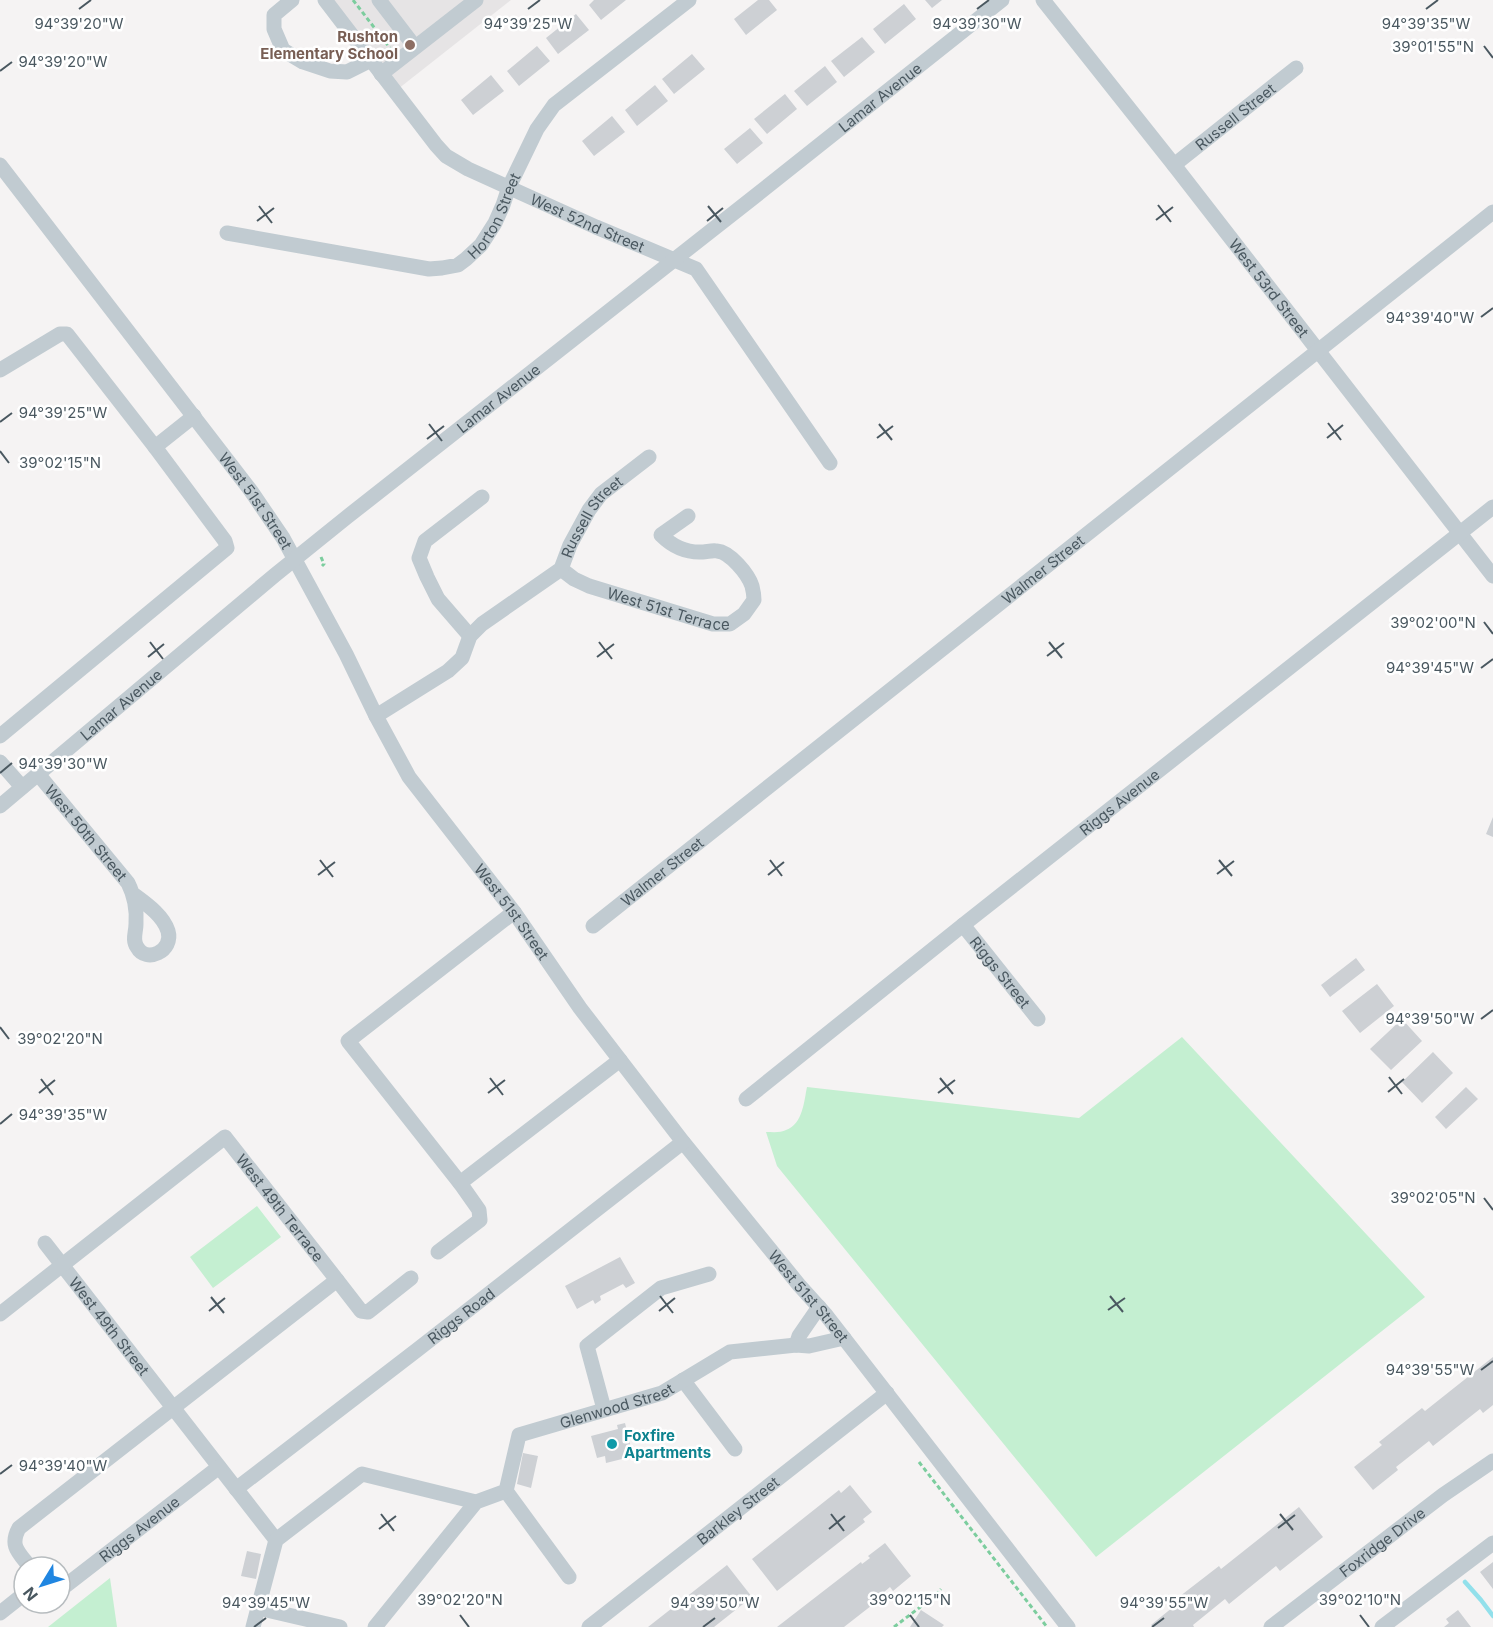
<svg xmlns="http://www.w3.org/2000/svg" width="1493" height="1627" viewBox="0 0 1493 1627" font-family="Inter,sans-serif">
<rect width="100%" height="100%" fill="#f5f3f3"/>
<path fill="#e6e4e5" d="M331 0H511L398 89Z"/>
<path fill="#c4efd1" d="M1182 1037 1425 1297 1096 1557 777 1166 766 1132C772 1132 781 1133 786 1130 803 1124 804 1101 807 1087L1079 1118Z
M257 1206 281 1237 213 1288 190 1257Z
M110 1578 117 1627H48Z"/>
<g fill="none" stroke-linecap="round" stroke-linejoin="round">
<path stroke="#92e0eb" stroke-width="4.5" d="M1465 1582 1481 1600 1493 1616"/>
</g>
<path fill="#cdd0d4" d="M594 0H626L601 20 589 5Z
M758 0H769L777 10 746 35 734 19Z
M925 0H942L932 8Z
M904 4 916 19 885 44 873 29Z
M576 14 589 30 558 54 546 38Z
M862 37 875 52 844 77 831 61Z
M537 46 550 61 519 86 507 71Z
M692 54 705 69 674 94 662 79Z
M825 66 837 82 807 106 794 91Z
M491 75 504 91 473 115 461 100Z
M655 85 668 101 637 126 625 110Z
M785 94 797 109 767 134 754 119Z
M612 116 625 132 594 156 582 141Z
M750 128 763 143 737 164 724 149Z
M1493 817V837L1486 834Z
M1356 958 1365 970 1330 997 1321 985Z
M1377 984 1394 1006 1360 1033 1342 1011Z
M1402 1019 1422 1041 1391 1070 1370 1049Z
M1433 1052 1453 1073 1422 1103 1402 1082Z
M1466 1087 1478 1099 1446 1129 1435 1117Z
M620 1257 635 1283 626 1288 623 1284 600 1296 601 1300 595 1304 593 1300 577 1309 565 1286Z
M1493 1357V1405L1483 1413 1480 1409 1433 1446 1429 1441 1396 1467 1398 1470 1373 1490 1354 1467 1382 1445 1379 1442 1422 1408 1425 1411Z
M625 1423 632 1452 625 1453 626 1458 606 1463 605 1456 597 1458 591 1436 618 1429 617 1425Z
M523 1453 538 1456 531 1488 517 1484Z
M850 1485 872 1512 863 1519 865 1522 777 1591 752 1559 839 1490 841 1493Z
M1299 1507 1323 1537 1280 1571 1276 1566 1229 1604 1225 1599 1193 1625 1194 1627H1153L1151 1625 1178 1603 1175 1600 1219 1566 1221 1569Z
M885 1543 911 1576 893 1591 890 1587 883 1593 885 1595 844 1627H777L861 1562 862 1564 870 1558 868 1556Z
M247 1551 261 1554 256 1579 241 1576Z
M1493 1562V1589L1480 1572Z
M727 1565 752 1597 714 1627H648Z
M921 1610 944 1625 942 1627H910Z
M1458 1610 1471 1627H1444L1449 1623 1446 1619Z"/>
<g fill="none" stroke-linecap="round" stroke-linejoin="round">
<path stroke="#7ccd9e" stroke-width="3" stroke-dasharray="4.5 3" stroke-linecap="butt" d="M353 0 390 48
M321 557 324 564 322 566
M919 1462 1047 1627
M894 1627 936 1595 941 1589"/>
<g stroke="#c1cbd1" stroke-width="15">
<path d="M292 0 274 15V29L283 50 303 62 330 71 347 72 371 60"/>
<path id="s1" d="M325 0 436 145 446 156 468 169 596 227 696 269 830 463"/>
<path d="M379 0 415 47"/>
<path id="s2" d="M1043 0 1174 165 1493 576"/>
<path d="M381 74 476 0"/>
<path id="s3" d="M0 165 251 491 283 538 295 560 346 654 376 716 409 777 514 912 580 1008 683 1142 799 1285 826 1315 1068 1627"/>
<path id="s4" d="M1174 165 1296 68"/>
<path id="s5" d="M227 233 429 269 442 268 458 265 466 259 481 245 495 223 503 205 509 187 537 129 554 105 689 0"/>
<path d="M0 370 60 334H67L155 447 225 541 227 548 0 736"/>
<path d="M155 447 194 416"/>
<path id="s6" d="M561 569 574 579 589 586 713 624H730L744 614 754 600C754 595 753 590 752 586 748 574 730 552 717 551 712 550 707 552 703 552 686 553 673 547 661 535L688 516"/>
<path d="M470 636 438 599 427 577 419 558 425 541 482 497"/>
<path id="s7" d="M376 716 448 671 462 658 470 636 482 624 561 569 570 545 589 510 601 494 649 457"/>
<path d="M0 762 22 787"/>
<path id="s8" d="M38 774 128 883C134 895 137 911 136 924 136 932 132 940 137 947 146 964 174 951 168 931 163 915 145 903 133 894"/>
<path id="s9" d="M0 806 275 575 347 517 754 197 1002 0"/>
<path d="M514 912 348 1041 460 1183 620 1060"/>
<path id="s10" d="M963 925 1038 1019"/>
<path id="s11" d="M593 926 1493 212"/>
<path id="s12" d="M746 1099 963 925 1493 507"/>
<path id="s13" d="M45 1243 276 1540"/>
<path d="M438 1252 480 1220 479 1210 460 1183"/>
<path d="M337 1280 361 1311 368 1312 411 1278"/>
<path id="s14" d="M0 1314 225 1137 337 1280 19 1528C9 1546 19 1553 30 1567"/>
<path d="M796 1345 799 1336 819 1307"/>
<path d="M683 1380 735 1449"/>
<path d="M604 1409 587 1346 661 1288 709 1274"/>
<path id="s15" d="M236 1489 417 1350 683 1142"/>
<path d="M506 1491 569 1577"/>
<path id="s16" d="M60 1590 219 1467"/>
<path d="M0 1613 24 1594"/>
<path d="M253 1627 258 1608"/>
<path d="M340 1627 258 1608 276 1540 362 1474 476 1502"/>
<path id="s17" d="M375 1627 476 1502 506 1491 519 1435 662 1393 730 1352 796 1345 809 1346 844 1338"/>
<path id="s18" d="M589 1627 887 1393"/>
<path id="s19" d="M1271 1627 1443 1495 1493 1461"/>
<path d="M1382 1627 1493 1543"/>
</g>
</g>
<path fill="none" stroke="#4a5860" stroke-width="2" d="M79 9 91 0M528 9 540 0M977 9 989 0M1426 9 1438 0M1484 46 1493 58M0 71 12 62M1158 205 1171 222M259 206 272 223M708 206 721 222M1156 220 1173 207M257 221 274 208M707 221 723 208M1481 317 1493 308M0 422 12 413M1328 423 1341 440M429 424 442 441M879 424 892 440M877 438 893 426M1327 438 1343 425M427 439 444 426M0 451 9 463M1484 622 1493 634M150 642 163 659M599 642 612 659M1049 642 1062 658M1047 656 1064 643M148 657 164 644M597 657 614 644M1481 668 1493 659M0 773 12 763M320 860 333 877M770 860 782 876M1219 860 1232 876M1217 874 1234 861M318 875 335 862M768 875 784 862M1481 1019 1493 1010M0 1027 9 1039M1389 1077 1402 1094M490 1078 503 1095M940 1078 953 1094M41 1079 53 1095M1388 1092 1404 1079M39 1093 55 1080M488 1093 505 1080M938 1093 955 1080M0 1124 12 1114M1484 1198 1493 1210M660 1296 673 1313M1110 1296 1123 1312M211 1297 224 1313M1108 1310 1125 1298M209 1311 225 1298M659 1311 675 1298M1481 1370 1493 1361M0 1474 12 1465M381 1514 394 1531M831 1514 844 1531M1280 1514 1293 1530M1278 1528 1295 1515M379 1529 396 1516M829 1529 845 1516M460 1615 469 1627M910 1615 919 1627M1360 1615 1369 1627M254 1627 266 1618M703 1627 715 1618M1152 1627 1164 1618"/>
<circle fill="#8d6e63" stroke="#fff" stroke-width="2" cx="410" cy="45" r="6"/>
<circle fill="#0f9aa8" stroke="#fff" stroke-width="2" cx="612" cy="1444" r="6"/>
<g text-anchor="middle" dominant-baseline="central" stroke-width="5" stroke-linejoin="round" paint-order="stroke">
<g font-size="15" font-weight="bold" fill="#785e54" stroke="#fff" text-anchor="end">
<text x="398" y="36">Rushton<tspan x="398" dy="17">Elementary School</tspan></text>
</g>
<g font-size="15" fill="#4a5860" stroke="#fff">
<text stroke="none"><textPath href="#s9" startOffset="1130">Lamar Avenue</textPath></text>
<text stroke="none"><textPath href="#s4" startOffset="78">Russell Street</textPath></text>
<text stroke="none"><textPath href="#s5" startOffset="297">Horton Street</textPath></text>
<text stroke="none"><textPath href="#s1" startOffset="354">West 52nd Street</textPath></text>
<text stroke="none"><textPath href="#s2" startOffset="366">West 53rd Street</textPath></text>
<text stroke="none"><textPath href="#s9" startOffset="644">Lamar Avenue</textPath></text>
<text stroke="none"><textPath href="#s3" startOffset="422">West 51st Street</textPath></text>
<text stroke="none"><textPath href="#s7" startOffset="302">Russell Street</textPath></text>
<text stroke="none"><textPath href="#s11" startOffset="574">Walmer Street</textPath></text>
<text stroke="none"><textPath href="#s6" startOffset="116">West 51st Terrace</textPath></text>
<text stroke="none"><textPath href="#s9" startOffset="158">Lamar Avenue</textPath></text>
<text stroke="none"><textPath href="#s12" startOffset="477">Riggs Avenue</textPath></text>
<text stroke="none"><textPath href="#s8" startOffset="76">West 50th Street</textPath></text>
<text stroke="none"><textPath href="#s11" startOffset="88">Walmer Street</textPath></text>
<text stroke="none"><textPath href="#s3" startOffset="908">West 51st Street</textPath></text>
<text stroke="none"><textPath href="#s10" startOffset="60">Riggs Street</textPath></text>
<text stroke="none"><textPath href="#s14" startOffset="376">West 49th Terrace</textPath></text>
<text stroke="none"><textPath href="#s3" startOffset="1394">West 51st Street</textPath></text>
<text stroke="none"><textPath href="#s15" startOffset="284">Riggs Road</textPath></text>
<text stroke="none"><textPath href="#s13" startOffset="105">West 49th Street</textPath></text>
<text stroke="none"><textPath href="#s17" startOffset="352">Glenwood Street</textPath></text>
<text stroke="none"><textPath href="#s18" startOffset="189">Barkley Street</textPath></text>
<text stroke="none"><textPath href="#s16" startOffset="100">Riggs Avenue</textPath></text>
<text stroke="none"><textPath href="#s19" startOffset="140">Foxridge Drive</textPath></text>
</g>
<g font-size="15" font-weight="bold" fill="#0d838f" stroke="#fff" text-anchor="start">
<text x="624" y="1435">Foxfire<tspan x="624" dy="17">Apartments</tspan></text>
</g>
</g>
<g font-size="15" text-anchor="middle" fill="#4a5860" stroke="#fff" stroke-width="5" stroke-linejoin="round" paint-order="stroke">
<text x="528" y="29">94°39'25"W</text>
<text x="977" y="29">94°39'30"W</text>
<text x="1426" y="29">94°39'35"W</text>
<text x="79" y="29">94°39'20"W</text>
<text x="1433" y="52">39°01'55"N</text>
<text x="63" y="67">94°39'20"W</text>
<text x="1430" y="323">94°39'40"W</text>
<text x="63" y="418">94°39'25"W</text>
<text x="60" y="468">39°02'15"N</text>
<text x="1433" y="628">39°02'00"N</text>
<text x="1430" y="673">94°39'45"W</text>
<text x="63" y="769">94°39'30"W</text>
<text x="1430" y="1024">94°39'50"W</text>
<text x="60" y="1044">39°02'20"N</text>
<text x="63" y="1120">94°39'35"W</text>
<text x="1433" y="1203">39°02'05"N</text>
<text x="1430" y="1375">94°39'55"W</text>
<text x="63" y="1471">94°39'40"W</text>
<text x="460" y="1605">39°02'20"N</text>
<text x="910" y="1605">39°02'15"N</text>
<text x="1360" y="1605">39°02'10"N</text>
<text x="266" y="1608">94°39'45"W</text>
<text x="715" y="1608">94°39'50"W</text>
<text x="1164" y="1608">94°39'55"W</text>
</g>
<g transform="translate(42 1585) rotate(232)"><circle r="28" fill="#ffffff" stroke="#b7bcbf" stroke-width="1.5"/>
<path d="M0-4.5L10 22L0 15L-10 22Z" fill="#2086e1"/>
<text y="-9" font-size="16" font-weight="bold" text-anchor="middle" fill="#4a5860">N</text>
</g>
</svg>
